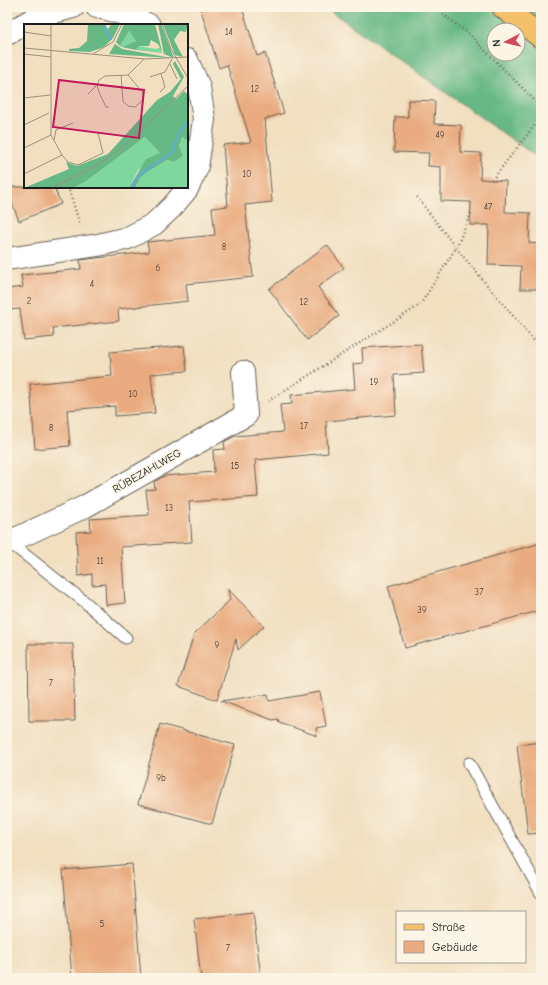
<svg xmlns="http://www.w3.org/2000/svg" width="548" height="985" viewBox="0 0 548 985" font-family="'Comic Neue',sans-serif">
<rect width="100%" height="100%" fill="#fcf5e5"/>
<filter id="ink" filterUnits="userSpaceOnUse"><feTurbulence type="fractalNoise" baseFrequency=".025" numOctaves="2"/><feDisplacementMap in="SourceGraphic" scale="8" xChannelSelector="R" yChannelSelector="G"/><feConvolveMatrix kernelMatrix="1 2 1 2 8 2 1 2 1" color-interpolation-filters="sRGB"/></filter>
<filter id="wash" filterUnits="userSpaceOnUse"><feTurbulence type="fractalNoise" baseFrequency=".012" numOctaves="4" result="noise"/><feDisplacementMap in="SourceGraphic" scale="16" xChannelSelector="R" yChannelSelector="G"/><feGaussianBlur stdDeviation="0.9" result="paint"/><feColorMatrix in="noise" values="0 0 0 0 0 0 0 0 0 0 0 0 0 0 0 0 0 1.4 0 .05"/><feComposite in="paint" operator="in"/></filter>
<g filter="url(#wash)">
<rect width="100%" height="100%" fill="#f1dfc0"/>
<path fill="#66b885" stroke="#416a50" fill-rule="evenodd" d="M325 7H541V160ZM494 30H518V54H494Z"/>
<g id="blocks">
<path fill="#e9ab7f" d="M200 7H242L257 56 265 53 284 113 265 119 272 202 245 205 253 277 186 284 188 301 118 309 119 321 53 328 54 337 24 340 20 309 7 310V289L23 287 21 275 81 269 80 260 149 252 147 242 215 235 212 208 228 206 223 145 251 142 227 65 219 68Z
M408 100 435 101 434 124 461 125 460 152 481 153 480 179 506 181 505 212 530 213 529 243 541 244V289H520L521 266 488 265 489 225H470L471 202 441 201V167L428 166 429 153 394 152 395 117H408Z
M7 187H54L61 204 19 221 7 190Z
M327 245 344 268 318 287 339 316 307 340 269 289Z
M421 344 424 373 394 375 396 415 326 421 328 453 255 460 258 497 189 502 192 542 121 547 125 603 106 605 105 584 92 585V574L78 576 76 532 91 531 90 519 149 515 146 490 155 489 154 482 164 476 214 472 213 450 225 449 224 442 235 436 283 432 280 405 292 404 291 395 355 389 353 364 363 363 362 348Z
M184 346 187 371 151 374 155 413 115 416V406L67 410 70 446 35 449 30 384 112 376 110 352Z
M541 543V610L405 648 388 586Z
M228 589 264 626 238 650 236 639 217 700 178 686 194 634 230 600Z
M28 644H73L75 721H29Z
M320 692 326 726 316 728 317 736 279 722 278 719 273 720 221 701 268 694 269 701Z
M160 724 235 745 212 824 138 804Z
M541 742V833L528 834 517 745Z
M132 864 141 978H72L63 870Z
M253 912 261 978H201L194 919Z"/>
</g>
</g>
<g filter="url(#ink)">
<use href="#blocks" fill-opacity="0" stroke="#676055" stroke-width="1"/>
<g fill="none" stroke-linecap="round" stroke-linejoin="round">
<g stroke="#676055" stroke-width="13">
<path id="service" d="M9 542 85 602 126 638
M469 763 541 893"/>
</g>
<g stroke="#676055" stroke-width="24">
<path id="minor" d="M97 7C115 10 132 17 149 25
M7 34 37 17 73 7
M7 259 98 245 128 238 154 224 172 207 187 189 197 168 204 119 199 87 187 60
M7 542H9L84 507 246 415 243 372"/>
</g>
<g stroke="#676055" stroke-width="24">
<path id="primary" d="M503 7 541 37"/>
</g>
<path stroke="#676055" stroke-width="2.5" stroke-dasharray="1 3" stroke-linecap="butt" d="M433 7 469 34 541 107
M492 180 541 117
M68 187 80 225
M417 197 456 248 541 349
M268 401 420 305 456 248 471 213"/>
<use href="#service" stroke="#fff" stroke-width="11"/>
<use href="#minor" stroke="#fff" stroke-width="22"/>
<use href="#primary" stroke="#f4c16a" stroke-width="22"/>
</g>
</g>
<g text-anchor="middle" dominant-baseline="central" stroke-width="3" stroke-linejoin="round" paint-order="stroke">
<g font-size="9" fill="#4f4035">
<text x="229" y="32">14</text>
<text x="255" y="89">12</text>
<text x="440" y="135">49</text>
<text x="247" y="174">10</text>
<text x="488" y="207">47</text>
<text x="224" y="247">8</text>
<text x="158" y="268">6</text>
<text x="92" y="284">4</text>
<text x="29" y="301">2</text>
<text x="304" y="302">12</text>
<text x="374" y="382">19</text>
<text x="133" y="394">10</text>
<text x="304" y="426">17</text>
<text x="51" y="428">8</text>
<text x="235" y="466">15</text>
<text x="169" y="508">13</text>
<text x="100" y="561">11</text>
<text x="479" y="592">37</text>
<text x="422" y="610">39</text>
<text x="217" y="645">9</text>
<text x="51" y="683">7</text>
<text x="161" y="778">9b</text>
<text x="102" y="924">5</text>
<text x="228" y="948">7</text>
</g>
<g font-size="11" fill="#1c1c1c" stroke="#fcf5e5">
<text transform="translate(147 471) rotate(-30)">RÜBEZAHLWEG</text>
</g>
</g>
<g transform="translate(24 24)">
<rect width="164" height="164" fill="#f1dfc0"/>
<path d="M105 7 112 17 98 23 96 22ZM115 22 132 25 137 23 138 29 112 26ZM121 113 136 129 114 146 105 164H48L61 158ZM158 113 164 117V164H111L116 154 122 149 143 136 150 138 159 132 155 122Z" fill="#7ed89e"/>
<path d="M64 0H81L83 6 88 0H96L89 14 80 23 66 28 45 27V25L55 24 63 17ZM100 0H131L138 27 134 20 127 16 125 22H115L112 26 98 23 112 17 105 7 96 22 92 18ZM134 0H137L150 34 140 30ZM139 0H164L162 8 156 7 150 16 159 33 151 31ZM91 20 98 25 147 34 85 30ZM151 37 160 53 149 72 152 75 160 67 164 71V117L158 113 155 122 159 132 150 138 143 136 122 149 116 154 111 164H105L122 135 136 129 121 113 61 158 48 164H0L45 145 42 138 53 142 84 130 133 76 146 68 157 55 149 40Z" fill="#66b885"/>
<path fill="none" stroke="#5eaed8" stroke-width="2" d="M80 0 87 16M155 108 164 98M107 164 115 151 149 128 154 109"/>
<path fill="none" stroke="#9c917e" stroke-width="1" d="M27 0V111L38 131 44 138 54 141 79 129 74 109M138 0 147 25 164 54M0 8 27 12M0 24 121 35 164 33M0 30 27 33M69 30 89 18 98 0M146 40 153 55M97 51 99 77 104 82 111 83 118 77 119 69 104 51M126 53 141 48 148 35M136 68 141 63 137 50M64 70 73 61M0 74 26 71M85 83H82L75 68 73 61 75 56 81 52 104 51 120 35M0 101 25 89M30 116 32 106 49 99M0 124 27 111M0 150 38 131M28 164 73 141 99 123 164 62"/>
<path fill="#c2185b" fill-opacity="0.15" stroke="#c2185b" stroke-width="2" d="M35 56 120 66 115 114 29 103Z"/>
<rect width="164" height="164" fill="none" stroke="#1c1c1c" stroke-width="2"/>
</g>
<rect width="548" height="985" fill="none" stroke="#fcf5e5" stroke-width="24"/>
<rect x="396" y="911" width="130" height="52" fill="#fcf5e5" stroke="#a29e95"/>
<rect x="404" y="924" width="20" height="6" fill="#f4c16a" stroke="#a29e95"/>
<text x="432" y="931" font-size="12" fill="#1c1c1c">Straße</text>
<rect x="404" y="941" width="20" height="12" fill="#e9ab7f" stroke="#a29e95"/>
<text x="432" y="951" font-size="12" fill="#1c1c1c">Gebäude</text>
<g transform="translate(506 42) rotate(263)"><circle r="19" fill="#fcf5e5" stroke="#a29e95"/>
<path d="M0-3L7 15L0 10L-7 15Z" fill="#d1495b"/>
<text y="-6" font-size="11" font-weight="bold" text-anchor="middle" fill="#1c1c1c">N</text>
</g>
</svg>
